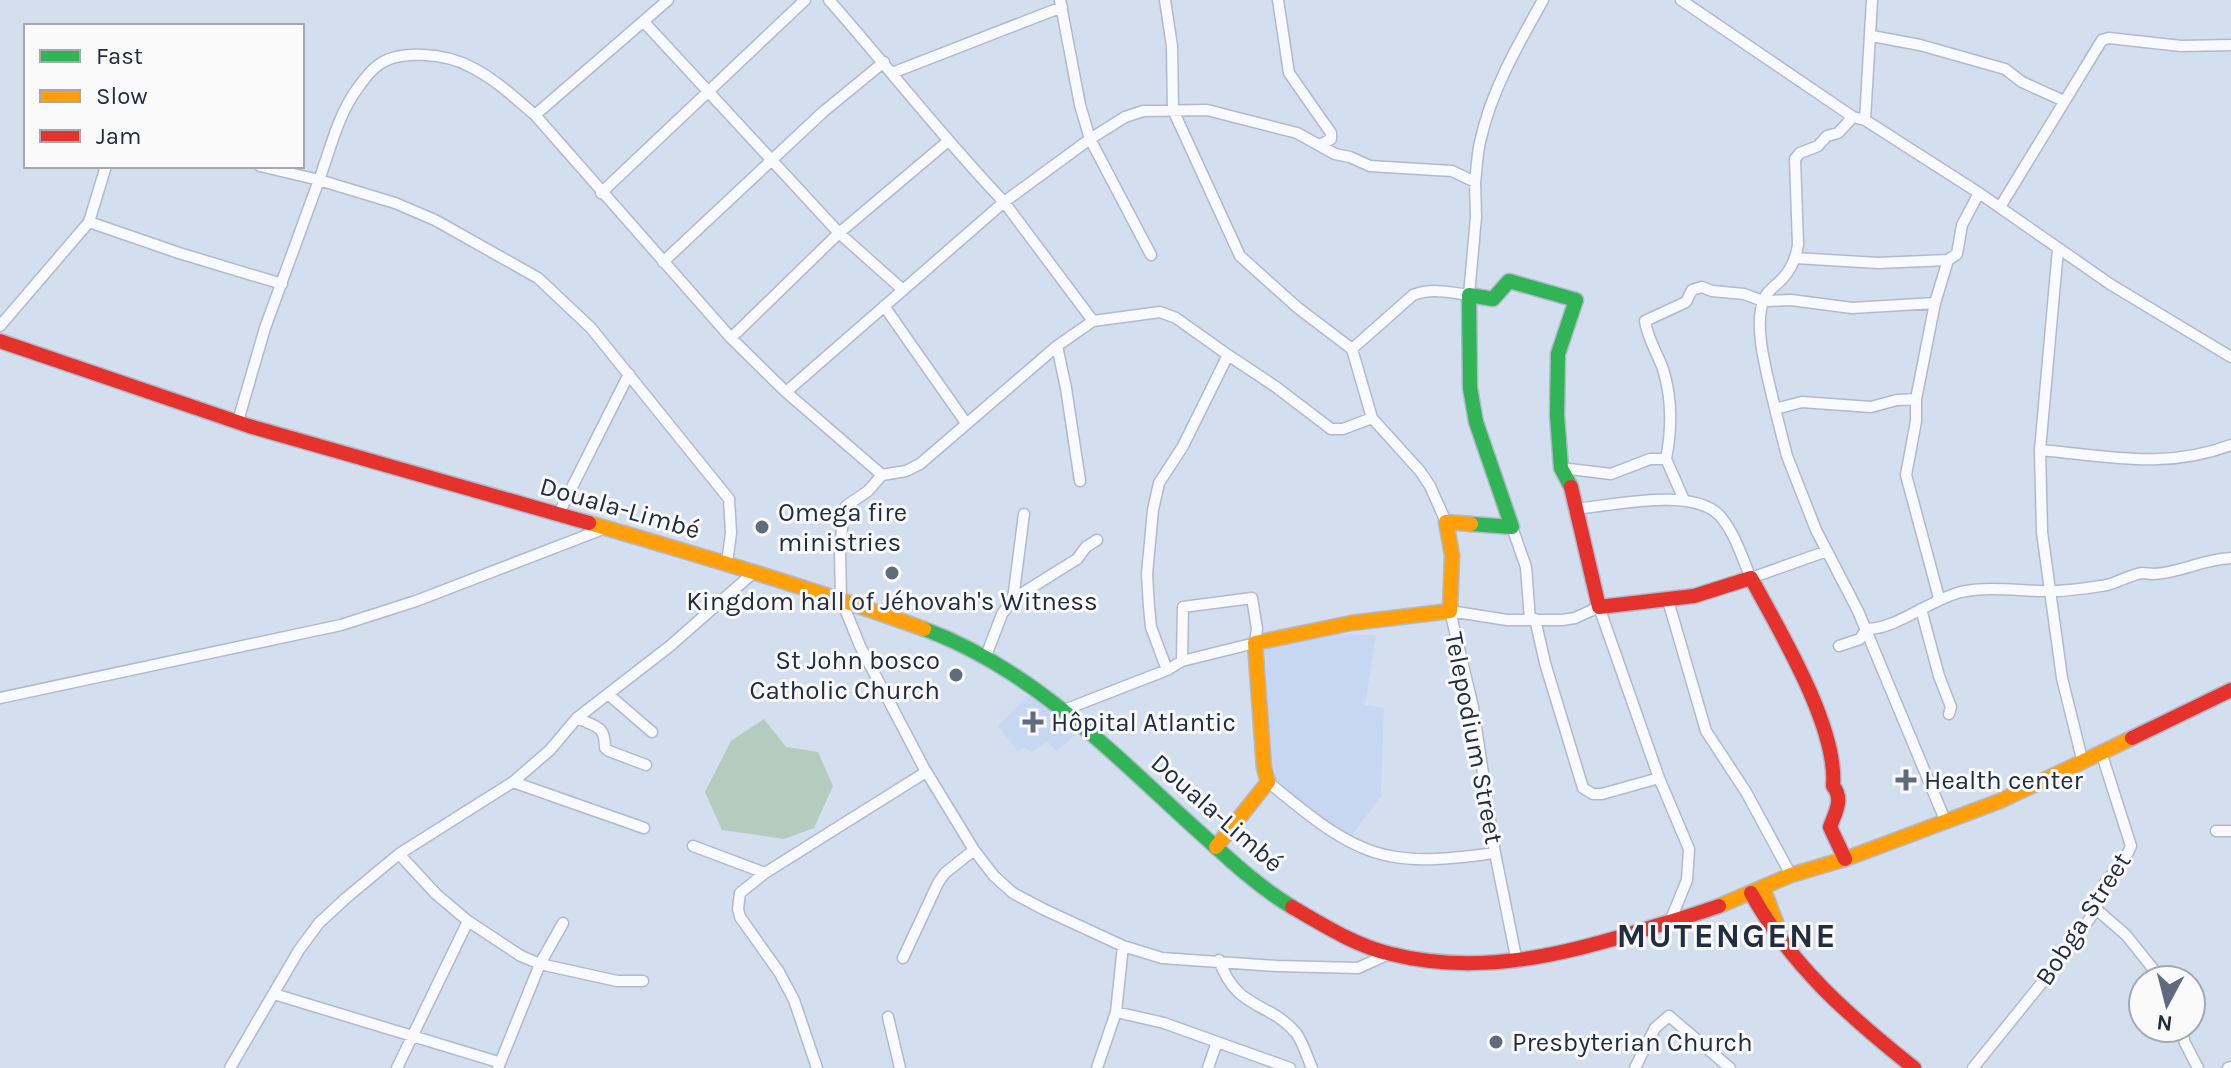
<svg xmlns="http://www.w3.org/2000/svg" width="2231" height="1068" viewBox="0 0 2231 1068" font-family="Karla,sans-serif">
<rect width="100%" height="100%" fill="#d3deef"/>
<path fill="#c7d7f2" d="M1332 634 1376 635 1365 705 1384 708 1381 796 1350 838 1269 784 1258 652 1277 643Z
M1028 695 1060 718 1075 735 1056 751 1047 741 1032 752 1024 748 1018 751 998 726Z"/>
<path fill="#b4cbbe" d="M764 719 786 747 818 752 833 786 814 828 784 839 722 830 705 792 731 741Z"/>
<g fill="none" stroke-linecap="round" stroke-linejoin="round">
<g stroke="#b0bacc" stroke-width="13">
<path id="street" d="M829 0C888 67 942 137 1004 202L1090 139 1151 255
M1060 0 1080 105 1090 139 1125 117 1143 111 1207 110 1297 133 1335 154 1350 157 1370 166 1452 171 1475 182 1476 217 1469 295C1450 292 1431 288 1413 295L1352 349 1372 418
M1165 0 1172 46 1173 110 1240 256 1298 308 1352 349
M1278 0 1289 73 1331 133V139L1320 145
M1681 0 1853 117 1865 120 1979 193 2110 284 2231 357
M644 22 839 233 903 290
M1872 36 1920 45 2005 69 2022 82 2064 101
M892 73 1062 7
M535 115 668 0
M1865 120 1872 0
M1475 182C1477 167 1477 152 1481 138 1492 89 1519 43 1543 0
M601 193 805 0
M2000 207 2102 40 2109 38 2181 46 2231 45
M89 222 179 253 282 284
M2058 249 2040 450 2042 532 2062 678 2083 763
M1795 258 1878 263 1948 260
M663 262 823 112 884 62
M884 306 966 423
M0 326 89 222 106 166
M731 338 839 233 947 142
M1057 346 920 464 906 471 882 475 868 491 846 506 843 517 840 551 841 599 860 646 924 768 974 850 994 876 1013 893 1043 909 1123 946 1162 958 1277 966 1358 968 1389 954
M1916 399V421L1906 475 1939 598
M1775 409C1769 380 1751 324 1765 297 1769 289 1776 286 1782 279 1791 270 1796 257 1798 245L1795 159 1800 153 1818 146 1827 136 1838 133 1853 117
M238 421 265 328 319 180 260 166
M2040 450C2109 456 2164 470 2231 445
M1666 459 1684 500
M1561 468 1611 474 1650 459H1666C1672 429 1672 398 1663 369 1657 353 1647 337 1645 321L1686 302 1692 290 1702 287 1712 291 1744 294 1763 301 1791 300 1852 308 1935 303
M882 475 786 392 1004 202 1093 321
M1080 481 1066 388 1057 346 1093 321 1160 312 1176 318 1228 355
M1574 509C1612 506 1693 486 1720 516 1735 533 1742 558 1751 578L1827 551
M558 515 629 374
M1512 527 1526 567 1530 620
M727 563 731 533 729 499 591 328 538 278 435 220 395 203 319 180C330 150 338 115 357 89 362 82 370 71 377 66 399 48 447 54 471 67 495 79 515 98 535 115L731 338 786 392
M1667 597 1706 731 1746 792 1791 875
M1013 599 1077 559 1086 547 1097 540
M1921 609 1939 676 1951 707 1949 714
M1535 619 1545 663 1583 788 1593 794H1602L1659 778
M1839 646 1860 639 1866 629C1895 630 1931 599 1961 592 1990 586 2018 591 2046 591 2065 592 2088 588 2107 585 2118 582 2130 575 2142 573 2146 573 2150 574 2154 574 2180 573 2203 559 2231 558
M986 656 1002 614 1013 599 1024 514
M1167 670 1151 627 1149 607 1147 574 1153 510 1159 483 1183 446 1228 355 1276 387 1331 429H1343L1372 418 1420 471 1430 486 1446 522
M609 695 652 732
M0 698 341 625 416 601 603 529
M1064 710 1167 670 1182 661 1255 643 1257 629 1252 598 1183 607 1182 661
M577 718C596 727 605 725 605 748L609 751 646 765
M513 782 644 828
M1268 782C1303 810 1344 848 1390 856 1424 863 1461 857 1495 853
M1945 820 1858 611 1816 530 1787 456 1775 409 1802 402 1871 407 1897 400 1916 399 1935 303 1948 260 1957 254 1962 225 1979 193
M2216 831H2231
M693 846 765 873
M399 854 436 894 468 921
M2096 909 2126 935 2162 980
M563 923 540 964 617 981H643
M903 958 938 883 945 873 974 850
M1219 960C1237 1011 1269 1001 1296 1033 1303 1042 1307 1057 1312 1068
M1517 962 1495 853 1473 707 1450 611 1507 620H1562L1575 618 1599 607 1659 778 1689 849 1687 880 1671 919
M274 994 498 1062
M1116 1012 1164 1023 1217 1042
M888 1017 900 1068
M2181 1028 2185 1043 2198 1068
M230 1068 299 950 319 923 346 898 399 854 513 782 550 750 577 718 670 646 753 573
M397 1068 468 921 521 956 540 964 498 1068
M817 1068 794 1000 779 972 740 917 738 909 740 893 765 873 926 772
M1097 1068 1116 1012 1123 946
M1208 1068 1217 1042 1290 1068
M1635 1068 1655 1028 1669 1016 1730 1068
M1973 1068 2070 948 2096 909 2105 883 2125 859 2131 846 2101 752
M2228 1068 2231 1067"/>
</g>
<g stroke="#b0bacc" stroke-width="17">
<path id="fast" d="M1471 524 1512 527 1476 422 1470 388 1469 295 1493 299 1509 281 1576 300 1558 354 1557 415 1561 468 1571 487
M924 629C1033 669 1113 754 1197 830 1227 857 1257 886 1292 907"/>
</g>
<g stroke="#b0bacc" stroke-width="17">
<path id="slow" d="M589 523C702 556 814 589 924 629
M1216 847 1268 782 1264 768 1255 643 1351 623 1450 611 1452 555 1446 522 1471 524
M1763 888 1779 930
M1719 906 1791 875 1845 859 2000 801 2132 738"/>
</g>
<g stroke="#b0bacc" stroke-width="17">
<path id="jam" d="M0 341 249 426 589 523
M1571 487 1599 607 1694 596 1751 578C1779 630 1838 727 1833 786 1844 799 1835 813 1830 827L1845 859
M2132 738 2231 690
M1751 893C1791 966 1850 1017 1914 1068
M1292 907C1323 925 1356 946 1391 954 1479 976 1565 955 1649 928 1673 921 1696 914 1719 906"/>
</g>
<use href="#street" stroke="#f8fafd" stroke-width="10"/>
<use href="#fast" stroke="#30b455" stroke-width="14"/>
<use href="#slow" stroke="#ff9f0a" stroke-width="14"/>
<use href="#jam" stroke="#e5322d" stroke-width="14"/>
</g>
<g fill="#606b7e" stroke="#fafafa" stroke-width="3">
<circle cx="762" cy="527" r="8"/>
<circle cx="892" cy="573" r="8"/>
<circle cx="956" cy="675" r="8"/>
<path d="M1029 710h8v8h8v8h-8v8h-8v-8h-8v-8h8z"/>
<path d="M1902 768h8v8h8v8h-8v8h-8v-8h-8v-8h8z"/>
<circle cx="1496" cy="1042" r="8"/>
</g>
<g text-anchor="middle" dominant-baseline="central" stroke-width="6" stroke-linejoin="round" paint-order="stroke">
<g font-size="26" fill="#222d41" stroke="#fafafa">
<text transform="translate(620 508) rotate(16)">Douala-Limbé</text>
<text transform="translate(1474 738) rotate(79)">Telepodium Street</text>
<text transform="translate(1217 813) rotate(41)">Douala-Limbé</text>
<text transform="translate(2083 919) rotate(-57)">Bobga Street</text>
</g>
<g font-size="26" fill="#222d41" stroke="#fafafa" text-anchor="start">
<text x="778" y="512">Omega fire<tspan x="778" dy="30">ministries</tspan></text>
<text x="892" y="601" text-anchor="middle">Kingdom hall of Jéhovah's Witness</text>
<text x="940" y="660" text-anchor="end">St John bosco<tspan x="940" dy="30">Catholic Church</tspan></text>
<text x="1051" y="722">Hôpital Atlantic</text>
<text x="1924" y="780">Health center</text>
<text x="1512" y="1042">Presbyterian Church</text>
</g>
<g font-size="34" font-weight="bold" letter-spacing="2" fill="#222d41" stroke="#fafafa">
<text x="1727" y="936">MUTENGENE</text>
</g>
</g>
<rect x="24" y="24" width="280" height="144" fill="#fafafa" stroke="#a4a8b0" stroke-width="2"/>
<rect x="40" y="50" width="40" height="12" fill="#30b455" stroke="#a4a8b0" stroke-width="2"/>
<text x="96" y="64" font-size="24" fill="#222d41">Fast</text>
<rect x="40" y="90" width="40" height="12" fill="#ff9f0a" stroke="#a4a8b0" stroke-width="2"/>
<text x="96" y="104" font-size="24" fill="#222d41">Slow</text>
<rect x="40" y="130" width="40" height="12" fill="#e5322d" stroke="#a4a8b0" stroke-width="2"/>
<text x="96" y="144" font-size="24" fill="#222d41">Jam</text>
<g transform="translate(2167 1004) rotate(187)"><circle r="38" fill="#fafafa" stroke="#a4a8b0" stroke-width="2"/>
<path d="M0-6L14 30L0 20L-14 30Z" fill="#606b7e"/>
<text y="-12" font-size="22" font-weight="bold" text-anchor="middle" fill="#222d41">N</text>
</g>
</svg>
